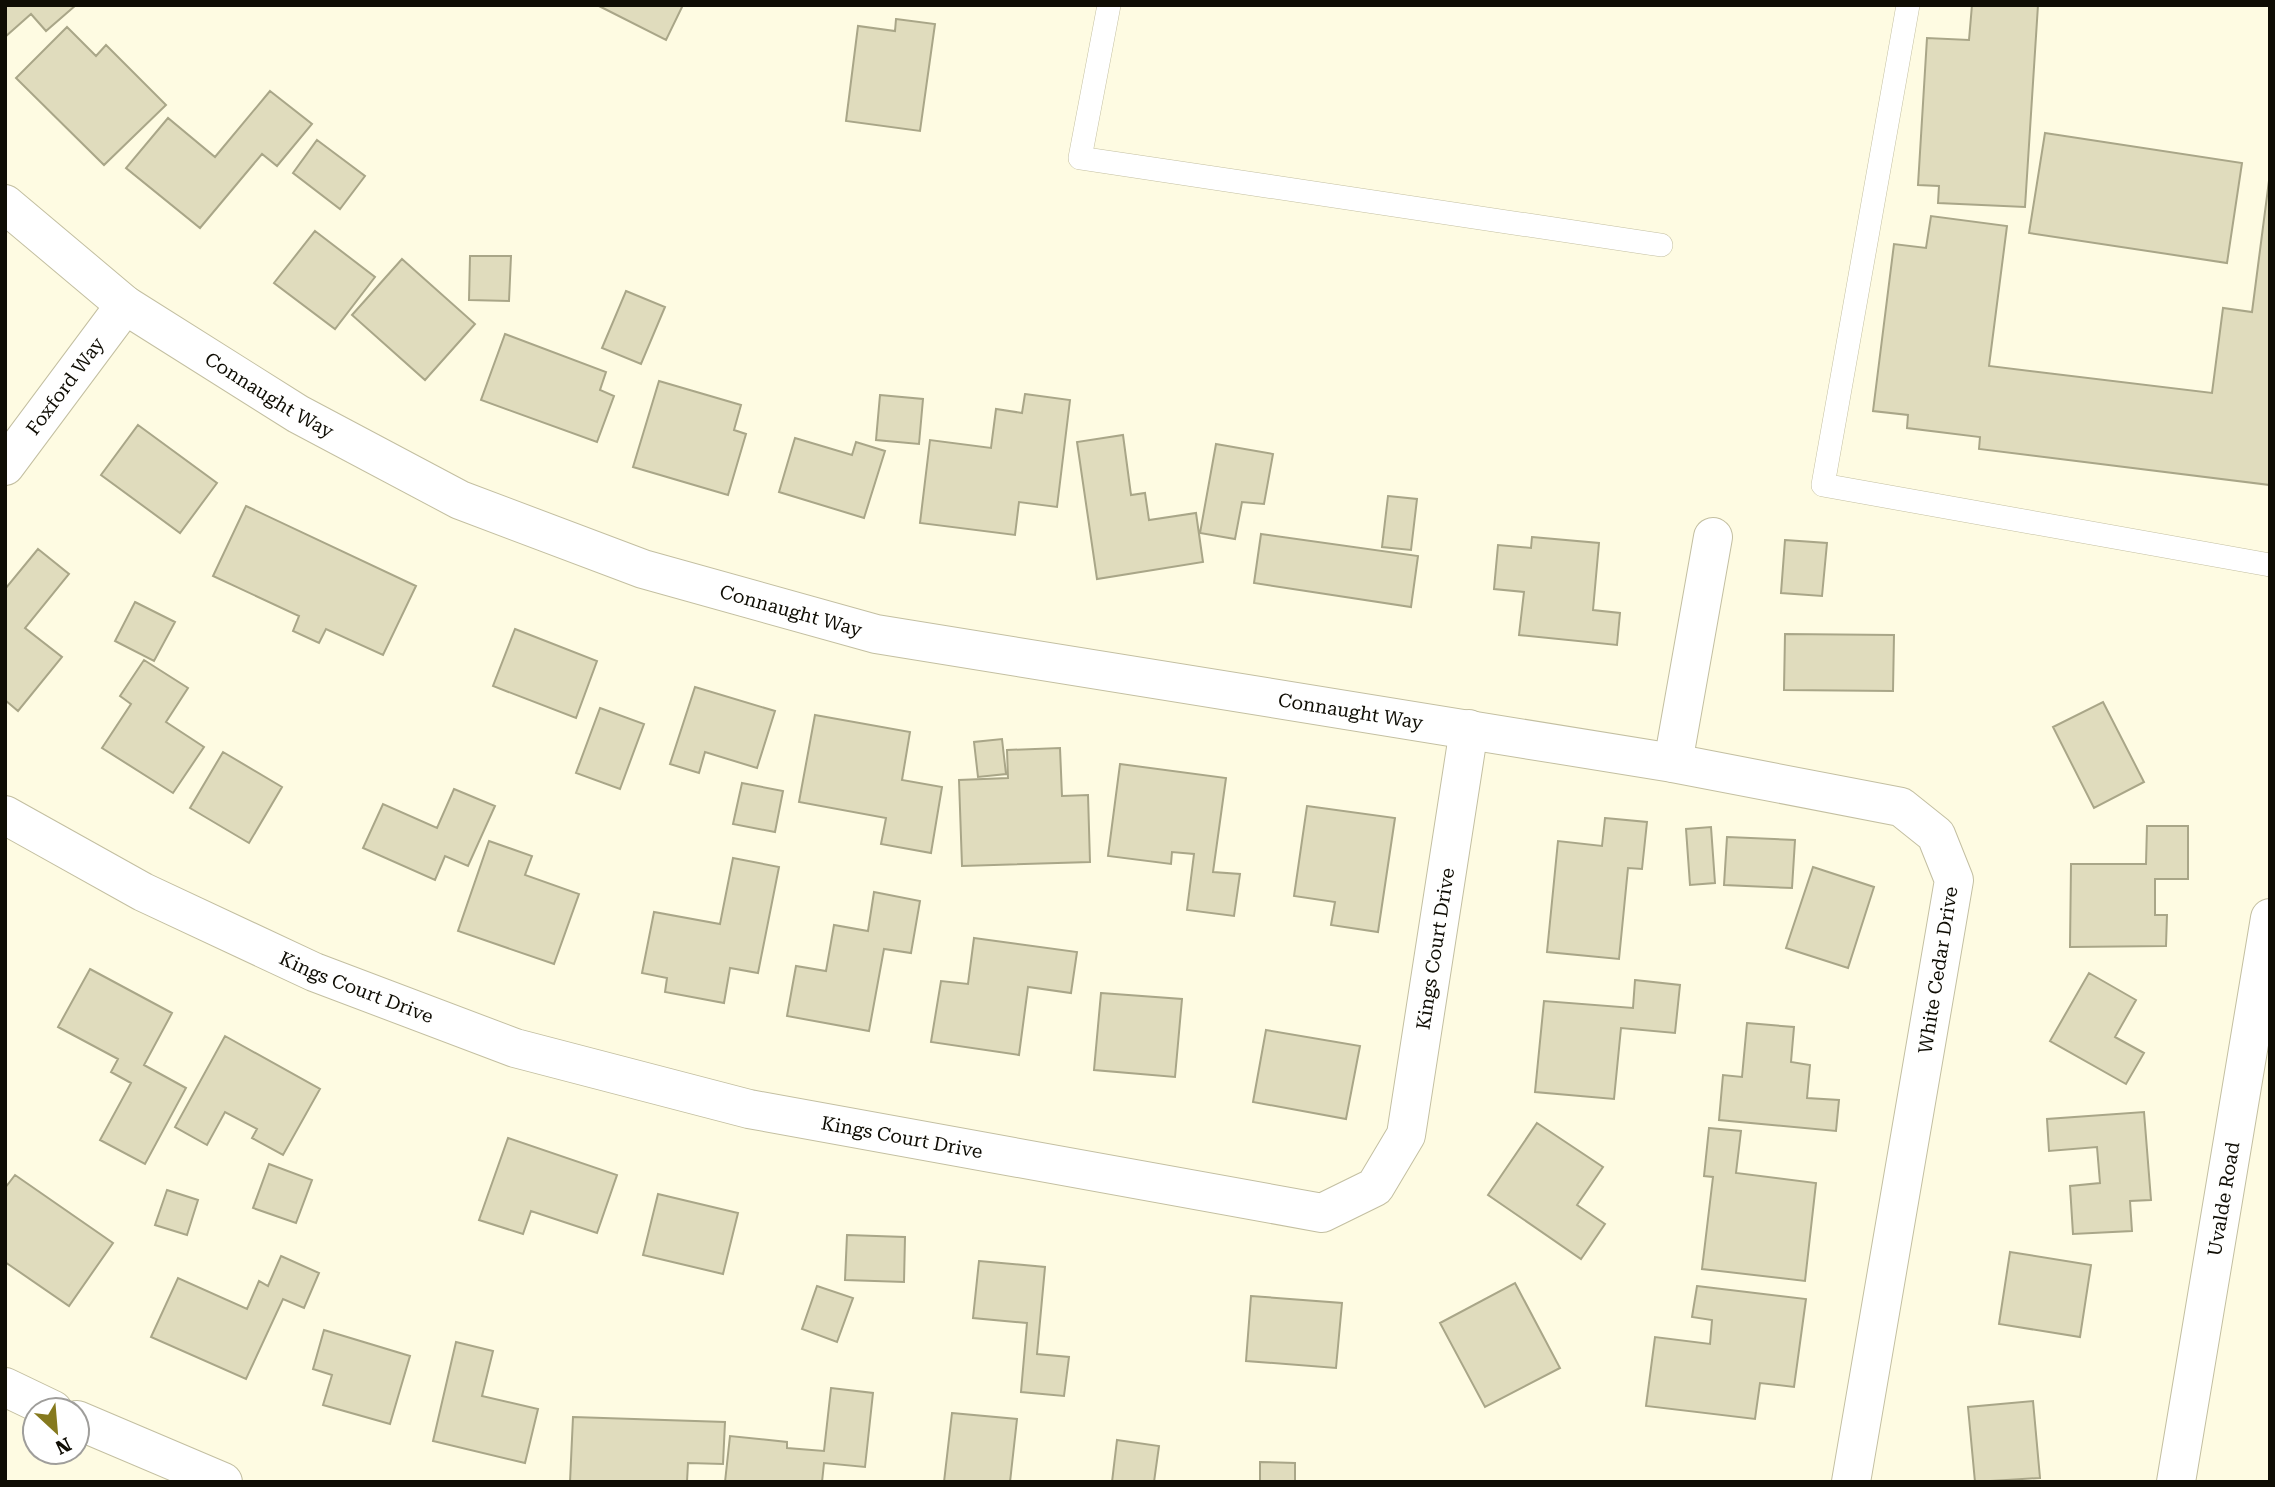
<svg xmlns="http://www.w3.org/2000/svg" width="2275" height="1487" viewBox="0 0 2275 1487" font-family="'Roboto Serif',serif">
<rect width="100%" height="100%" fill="#fefbe2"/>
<path fill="#e0dcbd" stroke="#a9a688" stroke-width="2" d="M5 5H76L46 31 31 14 5 37Z
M597 5H683L666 40Z
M1972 5H2038L2025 207 1938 203 1939 186 1918 185 1927 38 1969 40Z
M896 19 935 24 920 131 846 121 858 26 895 31Z
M67 27 96 56 106 45 166 105 104 165 16 78Z
M270 91 312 124 277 166 262 154 200 228 126 168 168 118 215 157Z
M2045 133 2242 163 2227 263 2029 233Z
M317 140 365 176 340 209 293 173Z
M2270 173V485L1979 449 1980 437 1907 428 1908 415 1873 411 1894 244 1926 248 1931 216 2007 226 1989 366 2212 393 2223 308 2252 312Z
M315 231 375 277 335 329 274 283Z
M470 256H511L509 301 469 300Z
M402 259 475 324 425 380 352 315Z
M626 291 665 307 641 364 602 348Z
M505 334 606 372 600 390 614 396 597 442 481 400Z
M659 381 741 405 734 430 746 434 728 495 633 467Z
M1025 394 1070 400 1057 507 1019 502 1015 535 920 523 930 440 991 448 996 409 1022 413Z
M880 395 923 399 919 444 876 440Z
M138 425 217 483 180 533 101 475Z
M1123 435 1131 495 1145 493 1149 520 1196 513 1203 562 1097 579 1077 442Z
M795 438 852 455 856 442 885 451 864 518 779 492Z
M1216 444 1273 454 1264 504 1242 502 1235 539 1200 533Z
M1388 496 1417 499 1411 550 1382 547Z
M246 506 416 586 383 655 326 629 319 643 293 631 299 616 213 576Z
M1261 534 1418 556 1411 607 1254 583Z
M1532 537 1599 543 1593 610 1620 613 1617 645 1519 635 1524 592 1494 589 1498 545 1531 548Z
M1785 540 1827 543 1822 596 1781 593Z
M38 549 69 574 25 628 62 657 18 711 5 700V589Z
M135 602 175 622 154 661 115 641Z
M515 629 597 661 576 718 493 686Z
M1785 634 1894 635 1893 691 1784 690Z
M144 660 188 688 166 722 204 747 173 793 102 748 131 704 120 696Z
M695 687 775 711 757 768 705 752 699 773 670 764Z
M2103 702 2144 782 2094 808 2053 727Z
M600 708 644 724 620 789 576 773Z
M815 715 910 732 902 780 942 787 931 853 881 844 886 818 799 802Z
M1002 739 1006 774 978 777 974 742Z
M1060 748 1062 796 1088 795 1090 862 962 866 959 780 1008 778 1007 750Z
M223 752 282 787 249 843 190 808Z
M1120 764 1226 778 1213 872 1240 874 1234 916 1187 910 1194 854 1172 852 1171 864 1108 856Z
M742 783 783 791 775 832 733 824Z
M454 789 495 806 468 866 445 856 435 880 363 848 383 804 437 828Z
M1307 806 1395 818 1378 932 1331 925 1335 902 1294 896Z
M1605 818 1647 822 1642 869 1628 868 1619 959 1547 952 1558 841 1602 846Z
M2147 826H2188V879H2155V915H2167L2166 946 2070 947 2071 864H2146Z
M1711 827 1715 883 1690 885 1686 829Z
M1727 837 1795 840 1792 888 1724 885Z
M489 841 532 856 525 875 579 894 554 964 458 931Z
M733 858 779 867 758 973 730 968 724 1003 665 992 667 978 642 973 654 912 720 924Z
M1813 867 1874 887 1848 968 1786 948Z
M874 892 920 901 911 953 884 949 869 1031 787 1016 796 966 826 971 834 925 868 931Z
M974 938 1077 952 1071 993 1028 987 1019 1055 931 1042 941 981 968 984Z
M90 969 172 1013 144 1065 186 1088 145 1164 100 1140 131 1083 111 1072 118 1059 58 1027Z
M2089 973 2136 1000 2115 1037 2144 1053 2126 1084 2050 1041Z
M1635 980 1680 985 1675 1033 1621 1028 1614 1099 1535 1092 1544 1001 1633 1008Z
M1101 993 1182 999 1175 1077 1094 1070Z
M1747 1023 1794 1027 1791 1062 1810 1065 1807 1098 1839 1100 1836 1131 1719 1120 1723 1075 1742 1077Z
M1266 1030 1360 1046 1346 1119 1253 1102Z
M225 1036 320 1089 283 1155 252 1138 257 1129 225 1112 207 1145 175 1127Z
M2144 1112 2151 1200 2130 1201 2132 1231 2073 1234 2070 1186 2100 1183 2097 1147 2049 1151 2047 1119Z
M1537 1123 1603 1167 1577 1205 1605 1224 1581 1259 1488 1195Z
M1709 1128 1741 1131 1736 1173 1816 1183 1805 1281 1702 1269 1713 1177 1704 1176Z
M508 1138 617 1175 597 1233 531 1211 523 1234 479 1220Z
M269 1164 312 1180 296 1223 253 1208Z
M15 1175 113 1243 69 1306 5 1262V1188Z
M167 1190 198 1200 187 1235 155 1225Z
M658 1194 738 1213 723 1274 643 1255Z
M847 1235 905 1237 904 1282 845 1280Z
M2010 1252 2091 1265 2080 1337 1999 1324Z
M281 1256 319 1273 304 1308 283 1299 246 1379 151 1337 178 1278 247 1309 259 1281 268 1286Z
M979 1261 1045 1267 1037 1354 1069 1357 1064 1396 1021 1392 1027 1323 973 1318Z
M1515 1283 1560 1368 1485 1407 1440 1323Z
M817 1286 853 1298 837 1342 802 1329Z
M1697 1286 1806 1299 1794 1387 1760 1383 1755 1419 1646 1406 1655 1337 1710 1344 1712 1320 1692 1317Z
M1251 1296 1342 1303 1336 1368 1246 1361Z
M324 1330 410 1356 390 1424 323 1405 332 1375 313 1369Z
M456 1342 493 1351 482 1396 538 1409 525 1463 433 1441Z
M831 1388 873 1393 865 1467 824 1463 822 1482H725L730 1436 787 1442V1448L824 1451Z
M2033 1401 2040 1478 1975 1482 1968 1407Z
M952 1413 1017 1419 1010 1482H944Z
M573 1417 725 1422 723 1464 688 1463 687 1482H570Z
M1117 1440 1159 1446 1154 1482H1112Z
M1260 1462 1295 1463V1482H1260Z"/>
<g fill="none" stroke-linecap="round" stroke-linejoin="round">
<g stroke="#c3bfa1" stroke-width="24">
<path id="lane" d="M1109 5 1080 158 1661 245
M1908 5 1823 485 2270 565"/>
</g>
<g stroke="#c3bfa1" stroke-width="40">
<g id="street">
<path id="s1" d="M5 204 125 305 298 414 460 500 643 569 876 634 1673 763 1901 807 1936 835 1954 880 1851 1482"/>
<path id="s2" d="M5 466 125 305"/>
<path d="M1673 763 1713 537"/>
<path id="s3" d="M5 815 143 892 314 972 515 1048 749 1109 1322 1213 1375 1187 1406 1135 1469 729"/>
<path d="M5 1387 53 1410"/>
<path d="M77 1420 223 1482"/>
</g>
</g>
<g stroke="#c3bfa1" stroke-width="40">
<g id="secondary">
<path id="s4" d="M2176 1482 2270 918"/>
</g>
</g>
<use href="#lane" stroke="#fff" stroke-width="23"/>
<use href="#street" stroke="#fff" stroke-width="38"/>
<use href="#secondary" stroke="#fff" stroke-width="38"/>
</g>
<g text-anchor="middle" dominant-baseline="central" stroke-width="7" stroke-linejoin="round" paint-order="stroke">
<g font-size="19" fill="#0f0d04" stroke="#fff">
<text stroke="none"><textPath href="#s2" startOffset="100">Foxford Way</textPath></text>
<text stroke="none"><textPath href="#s1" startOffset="327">Connaught Way</textPath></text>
<text stroke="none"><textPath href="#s1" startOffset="894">Connaught Way</textPath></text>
<text stroke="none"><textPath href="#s1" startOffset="1463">Connaught Way</textPath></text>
<text stroke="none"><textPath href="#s3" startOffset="1694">Kings Court Drive</textPath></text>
<text transform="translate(1938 970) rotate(-81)">White Cedar Drive</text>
<text stroke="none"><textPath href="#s3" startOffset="392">Kings Court Drive</textPath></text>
<text stroke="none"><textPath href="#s3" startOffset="959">Kings Court Drive</textPath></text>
<text stroke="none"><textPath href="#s4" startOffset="287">Uvalde Road</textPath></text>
</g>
</g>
<rect width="2275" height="1487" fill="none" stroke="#0f0d04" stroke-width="14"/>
<g transform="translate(56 1431) rotate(154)"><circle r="33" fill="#ffffff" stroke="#9f9e9b" stroke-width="2"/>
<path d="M0-5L12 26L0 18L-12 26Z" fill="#85791e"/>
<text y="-10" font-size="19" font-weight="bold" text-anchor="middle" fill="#0f0d04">N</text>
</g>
</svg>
